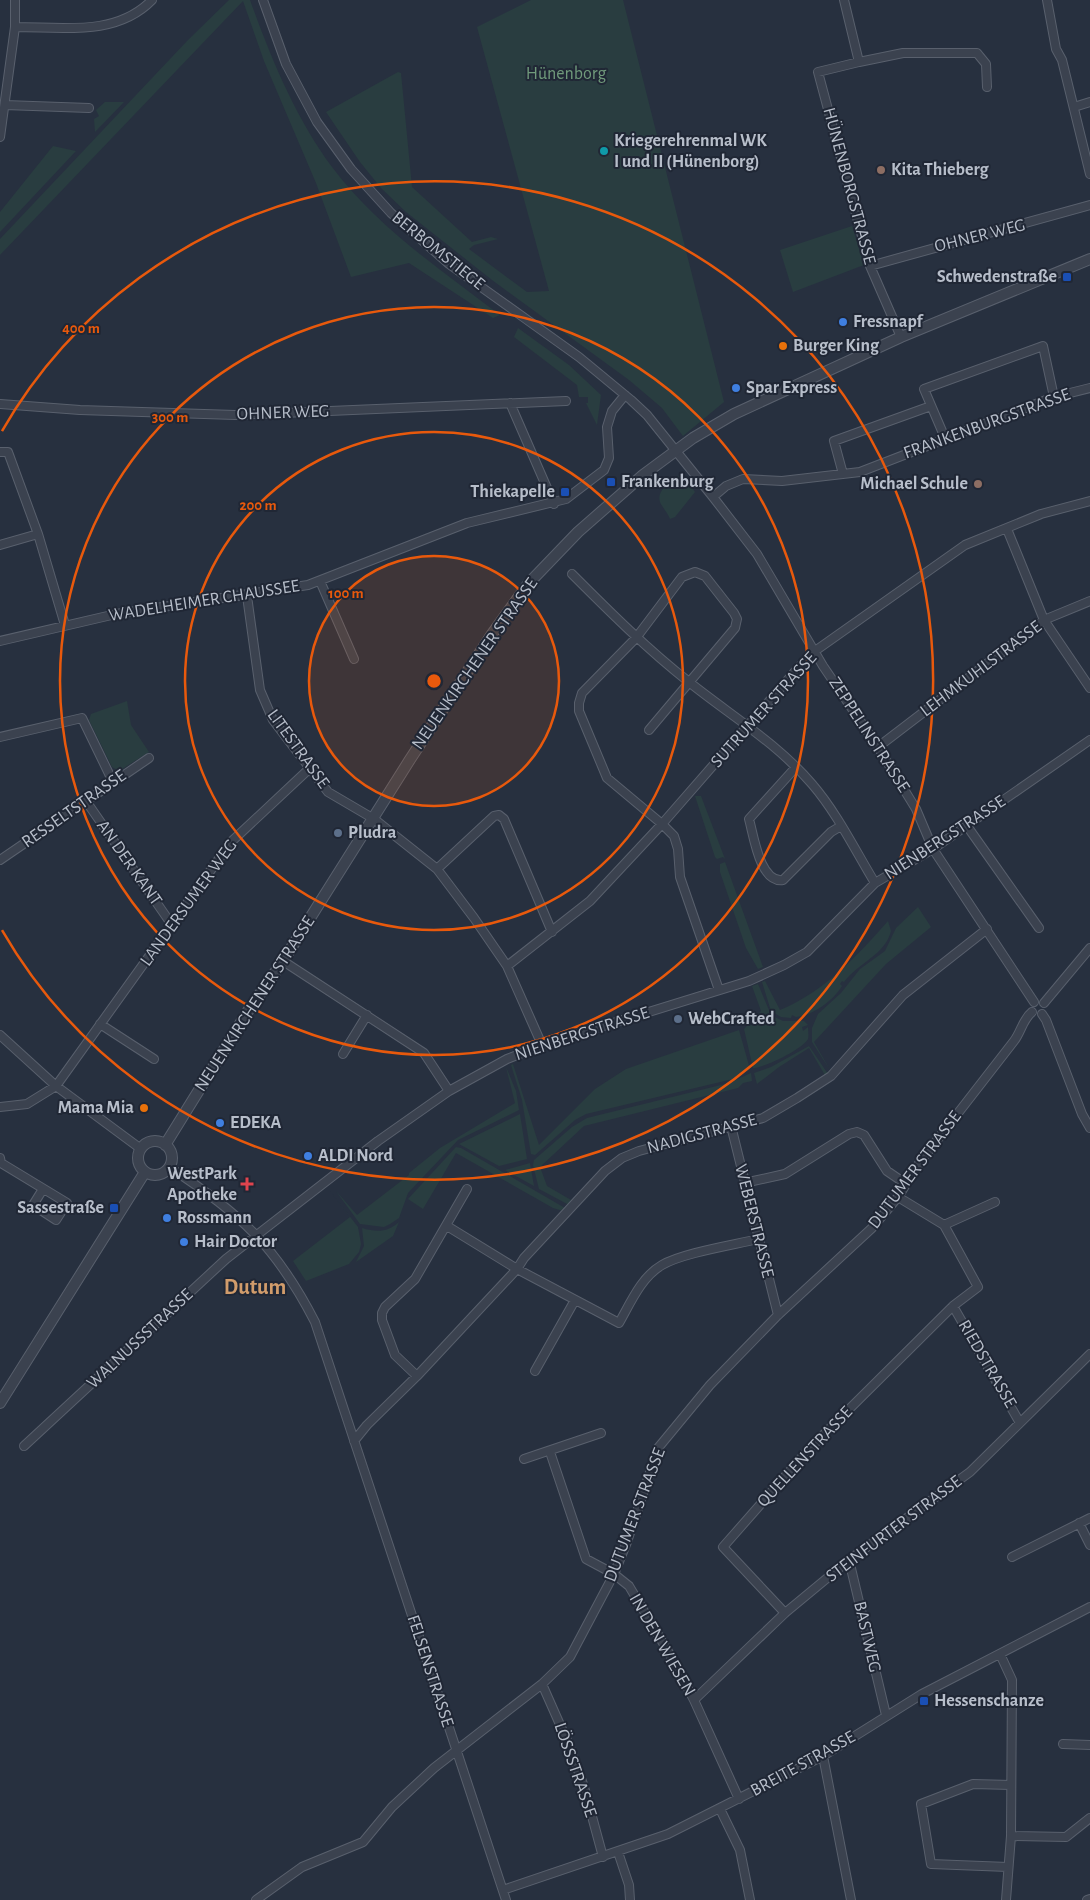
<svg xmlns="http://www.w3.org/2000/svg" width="1090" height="1900" viewBox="0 0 1090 1900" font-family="'Alegreya Sans',sans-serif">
<rect width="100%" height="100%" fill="#27303f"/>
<path fill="#293d40" d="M229 0H250C271 58 295 117 332 167 377 227 441 270 500 315L493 318 409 263 351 277 316 183 264 61 243 1 0 255V239L188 40Z
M531 0H623L724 402 683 436 662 408 629 380 492 280 406 212 381 188 360 162 326 112 398 72 401 73 412 187 472 242 491 237 498 239 474 245 469 249 527 292 549 291 477 27Z
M105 102H124L95 132 94 119 99 116 96 110Z
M53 146 76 151 0 232V212Z
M852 226 864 265 793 292 780 250Z
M518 328 569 365 601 395 597 425 586 403H588V397H579L577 385 514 337Z
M681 474 695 492 675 517 670 519C668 513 662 507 660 502 656 490 673 479 681 474Z
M127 701 131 725 149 752 119 771 112 767 89 720 91 714Z
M695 796H701L725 859 723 857 717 859 715 857Z
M725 862 763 967 758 969 746 948 720 872V864Z
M918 907 931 927 886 964 814 1042 830 1070 812 1042V1028L818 1014 841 993 860 969 885 951 896 928Z
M888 921 891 931C885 955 859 962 844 982L842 981 840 984 842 986C833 1001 813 1015 796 1017L792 1015 791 1018 781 1017 771 1011 762 982 765 981 780 1010C824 992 857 956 888 921Z
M758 984 771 1015 783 1021H804L808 1025 802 1027 803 1031 808 1027C808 1031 809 1035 808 1039 803 1049 764 1068 753 1068L744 1029 761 1011 752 986Z
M739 1030 750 1069 733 1079 586 1114 575 1120 535 1155 531 1154 522 1100 511 1065 513 1064 539 1145 595 1089 626 1069Z
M809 1046 828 1074 826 1077 809 1048 779 1067 757 1084 754 1073 771 1067Z
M506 1067 516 1091 519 1110 458 1140 408 1193 399 1218 390 1224 384 1227 360 1224 336 1191 357 1215 409 1175V1173L440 1148 515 1103Z
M751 1073 752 1081 743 1083 738 1088 584 1126 540 1167 547 1186 571 1200 569 1205 539 1189 533 1165 534 1160 572 1127 587 1118 729 1083Z
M520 1114 527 1159 499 1166 459 1144Z
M456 1147 461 1148 565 1208 563 1211 553 1208 456 1153 423 1209 408 1199Z
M530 1163 534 1186 505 1170Z
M330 1191 358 1227 361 1244 359 1252 349 1264 306 1281 293 1261 350 1217Z
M399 1222 393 1236 356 1262 364 1246 362 1228C376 1232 387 1233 399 1222Z"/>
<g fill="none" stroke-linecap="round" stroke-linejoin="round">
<g stroke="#59606d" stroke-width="10">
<path id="minor" d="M263 0 286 64 317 122 351 169 391 213 449 264 579 357 631 400 647 415 713 497 757 554 823 666 878 747 916 809 933 849 1034 1002
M844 0 859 62 818 72 870 266 901 337
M1047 0 1056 49 1062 60 1090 174
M15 27C62 27 116 37 152 0
M859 62 903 53H977L986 64 987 87
M5 105 89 108
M1074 107 1090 102
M0 137 15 27V0
M870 266 1090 205
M510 403 554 504
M0 404 80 410 235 415 566 401
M945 438 924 389 1043 346 1054 397
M0 452H8L38 534
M843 474 834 441 931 406
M713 497 726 486 743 479 782 481 860 472 1054 397 1090 388
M1007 529 1044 620 1090 688
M0 545 38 534 65 625
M572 574C610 612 647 649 689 682 730 715 777 743 812 784 837 813 855 850 875 883
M320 581 354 659
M247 596 260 690 273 720 328 792 374 819 437 869 474 918 507 966 542 1045
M0 641 116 614 308 585 467 523 566 499 604 470 609 458 607 427 612 411 625 395
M649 730 735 628 737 619 734 613 705 576 695 572 682 577 636 638 582 693 579 703V711L607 778 662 824 674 836 678 849 680 877 719 990
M0 737 82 718 113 782
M878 747 1044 620 1090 601
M796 767 749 819C754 837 760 883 783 880L831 832 841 826
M86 801 172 925
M967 826 1039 928
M0 860 149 758
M437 869 494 816 499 815 504 819 552 932
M283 961 424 1053 449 1091
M507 966 590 901 662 824 798 668 815 651 965 545 1041 514 1090 501
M1044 1003 1090 948
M1042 1014 1046 1020 1082 1114 1090 1128
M100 1024 154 1059
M0 1035 56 1086 141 1149
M343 1054 367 1015
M0 1107 27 1104 56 1086 231 842 309 769
M731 1126 778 1315
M0 1158 1 1163 67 1203 56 1220 33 1205 43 1189
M169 1167C240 1213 276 1246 315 1322L506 1900
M744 1183 785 1174 849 1134 857 1132 864 1135 887 1171 906 1184
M944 1225 995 1202
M447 1226 517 1269 619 1323C630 1304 641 1277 662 1265 682 1253 733 1245 758 1239
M953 1306 1020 1423
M535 1371 575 1300
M417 1376 395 1355 382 1320V1313L385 1307 415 1279 467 1189
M354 1441 367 1425 417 1376 517 1269 524 1258 605 1171 622 1158 639 1151 763 1118 797 1098 831 1076 903 995 987 929
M24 1446 226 1259 378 1141 449 1091 507 1059 542 1045 749 981 784 965 807 952 875 883 933 849 1090 740
M550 1452 586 1559 614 1574 629 1586 669 1653 694 1700 739 1799
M524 1459 601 1433
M1079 1523 1090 1545
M1012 1557 1090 1518
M849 1560 886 1715
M785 1613 723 1547 810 1448 953 1306 978 1287 944 1225 898 1197
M1000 1654 1012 1680 1011 1836 1006 1900
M542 1684 569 1745 584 1787 603 1857
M694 1700 785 1613 849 1560 970 1472 1090 1354
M1063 1744 1090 1745
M823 1756 851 1900
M720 1809 740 1850 750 1900
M1011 1836 1066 1837 1090 1818
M618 1852 629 1885 630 1900
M1008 1867 931 1864 921 1804 973 1784 1011 1785
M503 1890 668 1834 823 1756 922 1694 1090 1607
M256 1900 302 1867 363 1842 392 1807 434 1768 542 1684 570 1657 614 1574 627 1542 658 1448 710 1385 778 1315 872 1228 898 1197 920 1162 1014 1041C1021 1032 1023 1019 1032 1012
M1087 1900 1090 1899"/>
</g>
<g stroke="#59606d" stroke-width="12">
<path id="tertiary" d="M138 1158a17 17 0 1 1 34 0a17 17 0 1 1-34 0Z
M165 1145 248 1011 283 961 409 761 492 634 528 584 578 532 643 475 693 438 734 414 901 337 1090 259
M0 1403 145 1172"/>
</g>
<use href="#minor" stroke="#3b424f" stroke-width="8"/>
<use href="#tertiary" stroke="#3b424f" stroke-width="10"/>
</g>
<circle cx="434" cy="681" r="125" fill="#e8590c" fill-opacity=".12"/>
<g fill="none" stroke="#e8590c" stroke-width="2.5">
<circle cx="434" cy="681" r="125"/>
<circle cx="434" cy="681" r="249"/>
<circle cx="434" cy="681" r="374"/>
<path d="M2 431A499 499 0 1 1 2 930"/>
</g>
<circle fill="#0f9aa8" stroke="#202735" stroke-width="2" cx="604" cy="151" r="5"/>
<g fill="#8d6e63" stroke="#202735" stroke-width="2">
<circle cx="881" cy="170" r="5"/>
<circle cx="978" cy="484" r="5"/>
</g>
<g fill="#1a4fb4" stroke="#202735" stroke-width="2">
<rect x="1062" y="272" width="10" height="10" rx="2.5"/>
<rect x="606" y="477" width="10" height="10" rx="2.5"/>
<rect x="560" y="487" width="10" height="10" rx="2.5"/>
<rect x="109" y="1203" width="10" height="10" rx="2.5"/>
<rect x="919" y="1696" width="10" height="10" rx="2.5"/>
</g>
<g fill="#3f7fe0" stroke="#202735" stroke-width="2">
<circle cx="843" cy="322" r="5"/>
<circle cx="736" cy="388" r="5"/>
<circle cx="220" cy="1123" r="5"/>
<circle cx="308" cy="1156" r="5"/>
<circle cx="167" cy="1218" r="5"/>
<circle cx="184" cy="1242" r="5"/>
</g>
<g fill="#e8710a" stroke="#202735" stroke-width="2">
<circle cx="783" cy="346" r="5"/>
<circle cx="144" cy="1108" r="5"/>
</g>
<g fill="#5c6f8a" stroke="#202735" stroke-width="2">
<circle cx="338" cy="833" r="5"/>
<circle cx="678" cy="1019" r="5"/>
</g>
<path fill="#e0444e" stroke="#202735" stroke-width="2" d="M244.5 1176.5h5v5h5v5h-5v5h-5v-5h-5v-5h5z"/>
<g text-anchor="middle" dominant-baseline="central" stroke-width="4" stroke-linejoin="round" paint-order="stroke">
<g font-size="18" fill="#709a7b" stroke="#202735">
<text x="566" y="74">Hünenborg</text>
</g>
<g font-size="18" font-weight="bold" fill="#b7beca" stroke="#202735" text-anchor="start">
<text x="614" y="141">Kriegerehrenmal WK<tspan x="614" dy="21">I und II (Hünenborg)</tspan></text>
<text x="891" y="170">Kita Thieberg</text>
<text x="1057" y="277" text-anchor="end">Schwedenstraße</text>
<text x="853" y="322">Fressnapf</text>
<text x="793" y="346">Burger King</text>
<text x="746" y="388">Spar Express</text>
<text x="621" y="482">Frankenburg</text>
<text x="968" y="484" text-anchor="end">Michael Schule</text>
<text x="555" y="492" text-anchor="end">Thiekapelle</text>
<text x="348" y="833">Pludra</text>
<text x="688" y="1019">WebCrafted</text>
<text x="134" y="1108" text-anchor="end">Mama Mia</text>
<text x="230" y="1123">EDEKA</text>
<text x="318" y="1156">ALDI Nord</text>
<text x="237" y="1174" text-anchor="end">WestPark<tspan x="237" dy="21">Apotheke</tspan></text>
<text x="104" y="1208" text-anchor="end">Sassestraße</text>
<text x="177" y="1218">Rossmann</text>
<text x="194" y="1242">Hair Doctor</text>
<text x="934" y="1701">Hessenschanze</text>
</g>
<g font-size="18" fill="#b7beca" stroke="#202735">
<text transform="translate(849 186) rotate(75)">HÜNENBORGSTRASSE</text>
<text transform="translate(980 236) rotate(-14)">OHNER WEG</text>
<text transform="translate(438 251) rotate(39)">BERBOMSTIEGE</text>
<text transform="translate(283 413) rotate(-2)">OHNER WEG</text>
<text transform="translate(987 424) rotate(-20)">FRANKENBURGSTRASSE</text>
<text transform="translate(204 601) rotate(-9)">WADELHEIMER CHAUSSEE</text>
<text transform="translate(475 664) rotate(-55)">NEUENKIRCHENER STRASSE</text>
<text transform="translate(981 669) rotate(-37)">LEHMKUHLSTRASSE</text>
<text transform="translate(764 710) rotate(-48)">SUTRUMER STRASSE</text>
<text transform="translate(869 735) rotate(57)">ZEPPELINSTRASSE</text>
<text transform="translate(298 749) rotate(54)">LITESTRASSE</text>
<text transform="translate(74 809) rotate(-35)">RESSELTSTRASSE</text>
<text transform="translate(945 838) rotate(-33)">NIENBERGSTRASSE</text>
<text transform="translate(129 863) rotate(55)">AN DER KANT</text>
<text transform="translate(189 903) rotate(-54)">LANDERSUMER WEG</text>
<text transform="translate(255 1004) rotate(-57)">NEUENKIRCHENER STRASSE</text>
<text transform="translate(582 1034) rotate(-18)">NIENBERGSTRASSE</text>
<text transform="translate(702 1134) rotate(-15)">NADIGSTRASSE</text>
<text transform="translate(915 1170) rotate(-53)">DUTUMER STRASSE</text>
<text transform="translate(754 1221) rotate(76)">WEBERSTRASSE</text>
<text transform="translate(140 1339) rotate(-43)">WALNUSSSTRASSE</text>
<text transform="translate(987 1364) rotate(60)">RIEDSTRASSE</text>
<text transform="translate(805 1457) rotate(-47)">QUELLENSTRASSE</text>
<text transform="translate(635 1515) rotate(-69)">DUTUMER STRASSE</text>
<text transform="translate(894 1529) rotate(-37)">STEINFURTER STRASSE</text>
<text transform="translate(867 1637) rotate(77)">BASTWEG</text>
<text transform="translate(662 1645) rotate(60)">IN DEN WIESEN</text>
<text transform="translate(430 1671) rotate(72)">FELSENSTRASSE</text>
<text transform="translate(803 1764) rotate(-29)">BREITE STRASSE</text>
<text transform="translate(575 1770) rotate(71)">LÖSSSTRASSE</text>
</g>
<g font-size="22" font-weight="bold" fill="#d19c6b" stroke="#202735">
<text x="255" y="1287">Dutum</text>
</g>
</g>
<circle cx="434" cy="681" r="8" fill="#e8590c" stroke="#202735" stroke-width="2.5"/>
<g font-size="15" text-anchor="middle" font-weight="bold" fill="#e8590c" stroke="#202735" stroke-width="4" stroke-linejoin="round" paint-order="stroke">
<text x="81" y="333">400 m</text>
<text x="170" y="422">300 m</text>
<text x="258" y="510">200 m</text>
<text x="346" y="598">100 m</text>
</g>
</svg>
